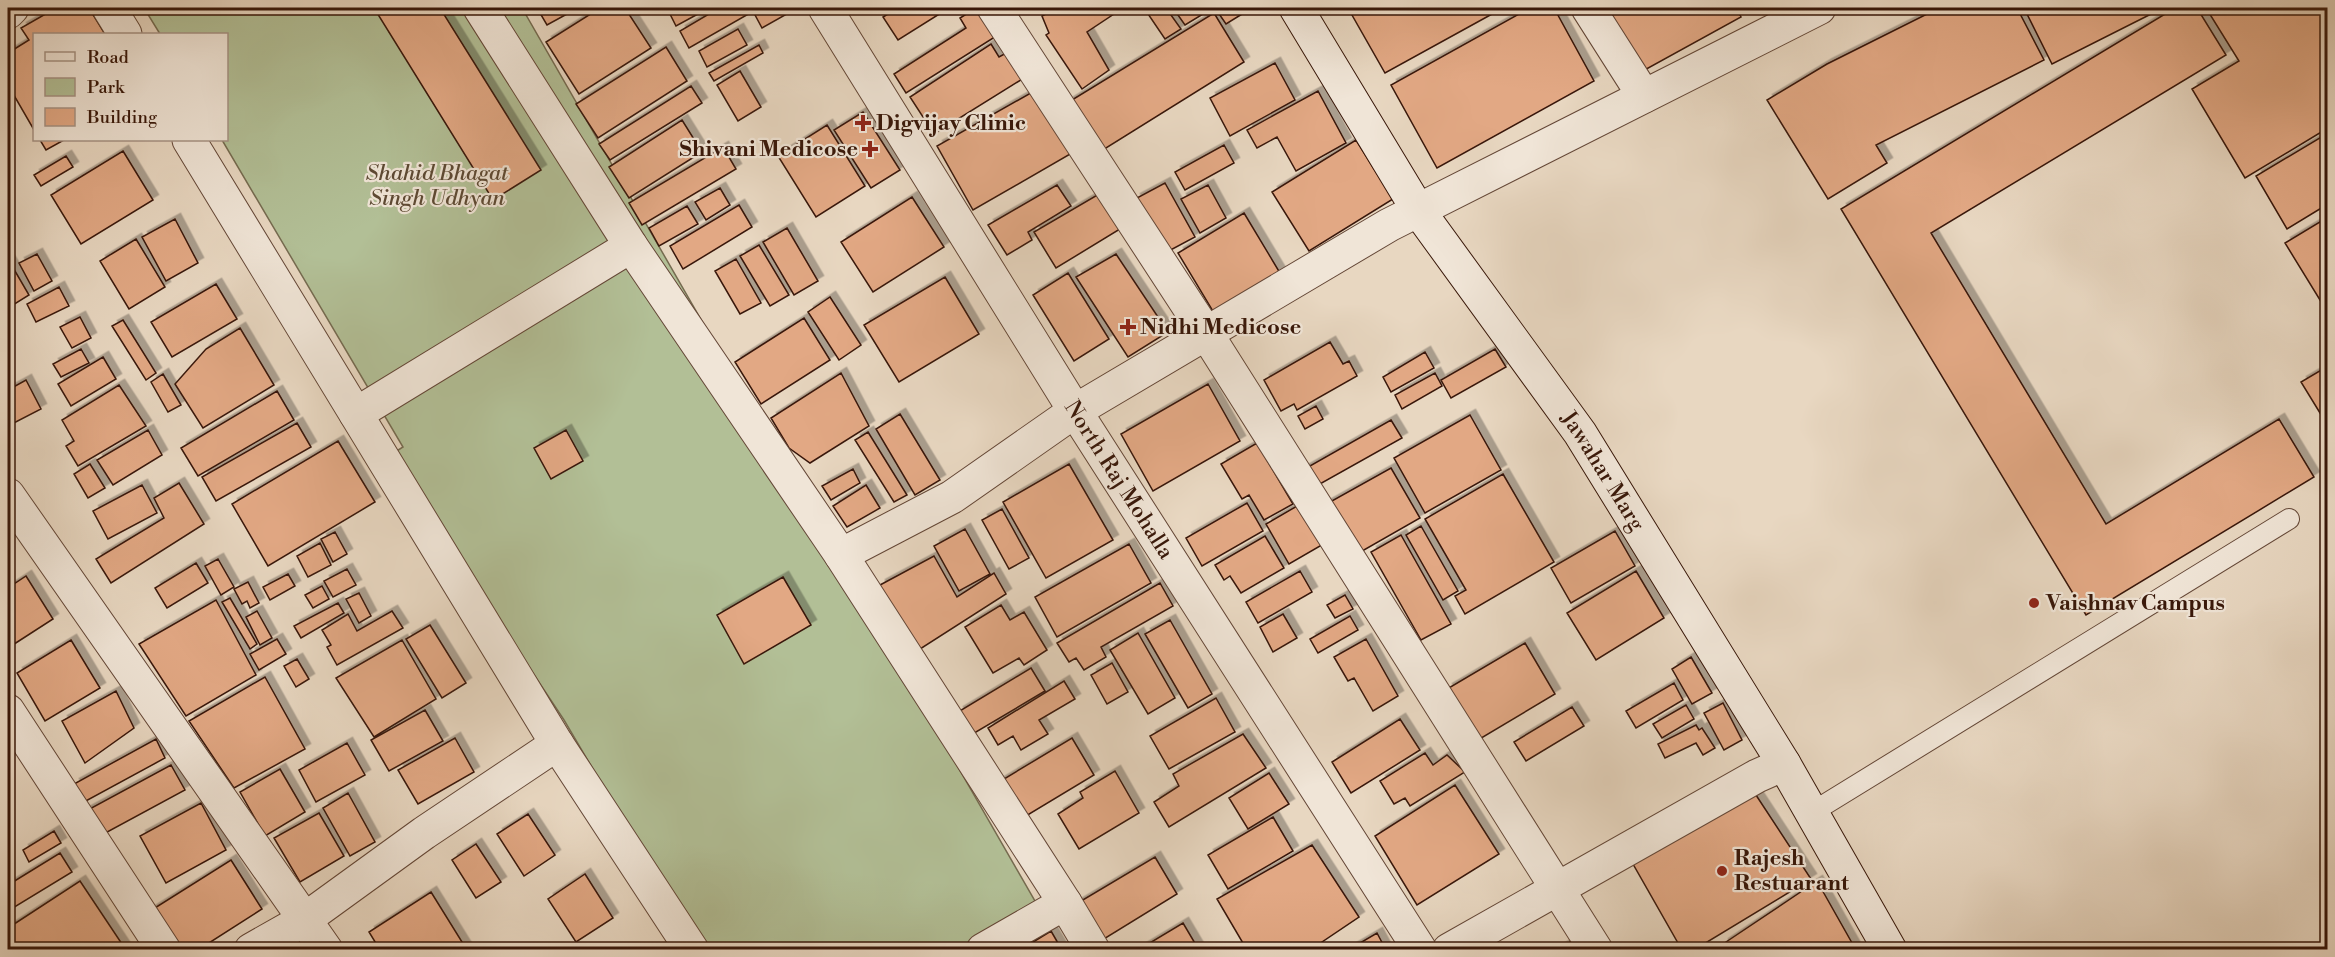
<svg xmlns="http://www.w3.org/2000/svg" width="2335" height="957" viewBox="0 0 2335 957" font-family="'Libre Bodoni',serif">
<defs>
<filter id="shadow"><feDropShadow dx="5.5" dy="-5.5" stdDeviation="0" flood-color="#0004"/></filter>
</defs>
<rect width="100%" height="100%" fill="#e8d7c1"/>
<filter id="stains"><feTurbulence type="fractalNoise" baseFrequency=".00333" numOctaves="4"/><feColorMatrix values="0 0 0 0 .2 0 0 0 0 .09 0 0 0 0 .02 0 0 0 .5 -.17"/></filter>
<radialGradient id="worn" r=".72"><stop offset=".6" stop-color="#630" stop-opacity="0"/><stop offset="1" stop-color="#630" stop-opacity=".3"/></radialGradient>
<path fill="#b2bf96" stroke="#756b50" stroke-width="1.5" d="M144 8H522L1043 915 977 949H699L564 720 389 456 403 447 222 140H226V34H160Z"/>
<path fill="#e2a884" stroke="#381709" stroke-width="1.5" filter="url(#shadow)" d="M56 8H89L105 34H34V130L8 85V53L29 40 21 28Z
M374 8H440L541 170 493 200Z
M537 8H578L547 25Z
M600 8H625L651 48 579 94 546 42Z
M677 8H709L676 26 669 12Z
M719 8H759L689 48 680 31Z
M764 8H793L794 10 762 28 754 13Z
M890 8H949L898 40 883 17 893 11Z
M976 8H981L998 35 906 93 894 74 966 28 960 18Z
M1057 8H1123L1087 32 1109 70 1082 89 1046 35 1049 33 1042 16Z
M1144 8H1166L1181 29 1165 39Z
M1173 8H1213L1185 25Z
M1215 8H1244L1247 11 1226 24Z
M1348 8H1503L1385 73Z
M1530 8H1554L1594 81 1437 168 1391 85Z
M1605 8H1736L1741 17 1641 72Z
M1939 8H2017L2044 60 1876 145 1887 163 1828 199 1767 100 1827 64Z
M2024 8H2163L2052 64Z
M2175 8H2197L2226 55 1931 233 2106 524 2279 419 2314 477 2086 615 1841 209Z
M2206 8H2328V128L2245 178 2192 89 2239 61Z
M1214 13 1244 62 1098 153 1067 103Z
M738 29 747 45 707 67 699 51Z
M991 44 999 57 1008 52 1024 78 934 134 910 97Z
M759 45 763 53 714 81 709 73Z
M666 47 687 81 598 138 576 104Z
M1275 63 1295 100 1230 136 1210 98Z
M740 71 761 107 738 121 717 85Z
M691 86 702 103 610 160 599 144Z
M1036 90 1072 153 973 210 937 146Z
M1318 91 1346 143 1296 171 1277 137 1257 148 1247 130Z
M863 112 900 170 871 188 834 130Z
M682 120 702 152 629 198 609 167Z
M827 125 865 186 816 217 778 156Z
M2328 133V204L2287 229 2256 176Z
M40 140H64L46 150Z
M1356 140 1393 199 1309 251 1272 192Z
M1224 145 1234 163 1185 190 1175 172Z
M723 147 736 169 642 225 629 203Z
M123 151 153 200 81 244 51 195Z
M66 156 73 167 41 186 34 175Z
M1165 183 1195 237 1165 253 1135 199Z
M1057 185 1071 206 1028 232 1032 240 1007 255 988 225Z
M1208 185 1226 218 1200 233 1181 199Z
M720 188 730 205 706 220 695 202Z
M1099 194 1120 229 1056 268 1034 232Z
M912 197 944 247 873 292 841 242Z
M739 205 752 227 683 269 670 246Z
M687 206 698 224 659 246 649 228Z
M1244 213 1280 273 1214 313 1178 253Z
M2328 217V313L2285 243Z
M175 219 198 263 166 281 142 237Z
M787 228 818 281 794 295 763 242Z
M136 239 165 287 129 309 100 261Z
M759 245 789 295 770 306 740 256Z
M37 254 52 281 34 291 19 263Z
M1116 254 1168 332 1128 357 1076 277Z
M8 259 29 295 13 305 8 295Z
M736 259 761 303 740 314 715 271Z
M1068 273 1109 339 1074 361 1033 295Z
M945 277 979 334 899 382 864 325Z
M216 284 237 319 172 357 151 322Z
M59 287 69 306 36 322 27 304Z
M830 297 861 345 839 360 808 312Z
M80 317 91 338 72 348 60 327Z
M804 318 830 360 761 404 735 362Z
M123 320 156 373 146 380 112 326Z
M240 328 274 385 203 428 175 384 206 349Z
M1330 342 1343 364 1349 361 1357 376 1297 410 1294 404 1281 411 1264 380Z
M81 349 89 363 61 377 53 364Z
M1495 349 1506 367 1451 398 1441 380Z
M1425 352 1434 368 1391 392 1383 377Z
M103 357 116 379 71 406 58 384Z
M2328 366V426L2301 382Z
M841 373 869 426 810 463 789 448 771 418Z
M1435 373 1442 386 1402 409 1395 395Z
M163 374 181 405 168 412 151 382Z
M26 380 41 409 8 426V390Z
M1208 384 1240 441 1153 491 1121 434Z
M119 385 146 426 78 466 66 446 74 441 62 420Z
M277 391 294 420 198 476 181 448Z
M1316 406 1323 419 1305 429 1298 416Z
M900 414 940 480 915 495 876 429Z
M1470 415 1501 470 1425 513 1394 458Z
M1391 420 1402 438 1311 489 1301 471Z
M297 423 311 447 216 501 202 477Z
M148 430 162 455 113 485 97 460Z
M566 430 583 461 551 479 534 448Z
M868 432 907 495 894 502 855 440Z
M338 441 375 502 268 566 232 504Z
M1257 443 1293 504 1264 520 1249 495 1242 499 1221 464Z
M90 464 105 488 88 498 74 474Z
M1069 464 1113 540 1046 578 1003 502Z
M1391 468 1420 518 1350 558 1321 507Z
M853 469 860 483 831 500 822 486Z
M1503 474 1554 562 1465 614 1455 596 1466 590 1425 519Z
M179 483 204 524 111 583 96 559 164 518 154 498Z
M142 485 157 513 108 539 93 511Z
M866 485 880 508 847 527 833 506Z
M1304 502 1327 542 1289 564 1266 524Z
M1247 503 1263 531 1202 566 1186 538Z
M1002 509 1029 558 1009 569 982 520Z
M1421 526 1458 591 1443 600 1406 535Z
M965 529 990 574 959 591 934 546Z
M1615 531 1635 566 1571 603 1551 568Z
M335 532 347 554 333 562 321 539Z
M1401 535 1451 624 1421 640 1371 552Z
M1265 536 1284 568 1241 593 1230 576 1224 580 1215 565Z
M320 543 331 565 308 577 297 556Z
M1129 544 1151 583 1057 637 1035 597Z
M934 556 957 597 994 573 1006 594 917 651 881 600 880 585Z
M218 559 234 587 221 595 205 566Z
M196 563 208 583 167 608 155 588Z
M347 569 356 585 333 597 324 581Z
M1300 571 1312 592 1258 623 1246 602Z
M1636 571 1664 618 1596 660 1567 613Z
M288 574 295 586 270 600 263 587Z
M26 576 53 619 8 648V588Z
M783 577 811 625 744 664 717 615Z
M248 582 259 603 250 608 247 601 242 604 234 589Z
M1160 583 1173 606 1101 647 1106 657 1084 670 1076 658 1069 662 1057 643Z
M322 586 329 599 313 608 305 595Z
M359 593 371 616 359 623 346 599Z
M1345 595 1353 609 1335 618 1327 605Z
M230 598 257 644 250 649 222 602Z
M216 600 256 675 186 716 139 644Z
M338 603 344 613 301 638 294 626Z
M1001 605 1010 620 1024 612 1047 650 1024 665 1019 658 993 673 965 627Z
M257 611 272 638 260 645 246 617Z
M392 611 403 628 337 665 327 647 331 645 322 630 348 614 357 631Z
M1283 614 1297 638 1273 652 1260 627Z
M1350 616 1358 630 1318 653 1310 639Z
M1170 620 1212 694 1188 708 1145 634Z
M430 625 466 683 442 698 406 639Z
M1138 633 1175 698 1148 714 1110 650Z
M277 639 286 654 259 670 250 654Z
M1366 639 1398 696 1373 711 1354 678 1348 681 1334 657Z
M71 640 100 688 45 721 17 673Z
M402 640 436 699 374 737 336 678Z
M1525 643 1555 694 1478 740 1447 689Z
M1691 657 1712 693 1692 704 1672 669Z
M297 659 309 679 296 687 284 666Z
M1112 663 1128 692 1107 704 1091 675Z
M1031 668 1045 691 971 735 958 712Z
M265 677 305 749 234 788 189 721Z
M1064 681 1075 699 1039 720 1048 734 1021 750 1013 736 998 745 988 728Z
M1674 683 1683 700 1636 728 1626 711Z
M116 691 134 728 85 763 62 721Z
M1216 698 1235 732 1169 769 1150 736Z
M1723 703 1742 740 1724 750 1704 713Z
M1686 705 1694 719 1662 738 1653 724Z
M1572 707 1584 726 1526 761 1514 742Z
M425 710 443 741 389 771 371 740Z
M1400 719 1420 750 1351 793 1332 762Z
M1696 725 1699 730 1702 728 1715 748 1703 755 1696 743 1665 758 1658 744Z
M1243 734 1266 768 1169 827 1154 802 1179 786 1173 774Z
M455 738 474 772 418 804 398 770Z
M1072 738 1094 775 1021 819 999 782Z
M156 739 165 758 84 802 74 784Z
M347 743 365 775 316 802 299 770Z
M1425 753 1433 765 1447 755 1465 772 1410 806 1405 798 1394 804 1380 781Z
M171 765 185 790 98 837 84 812Z
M280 769 305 812 265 836 240 792Z
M1115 771 1139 813 1079 849 1058 814 1083 798 1080 792Z
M1269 773 1289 804 1248 829 1229 798Z
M1455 785 1499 854 1417 905 1375 836Z
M1754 792 1811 879 1694 950H1682L1633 864Z
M348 793 375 842 350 856 323 808Z
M201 803 226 850 166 883 140 836Z
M319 813 344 856 300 882 274 838Z
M528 814 555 855 524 876 497 834Z
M1273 817 1293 851 1228 889 1208 855Z
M54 831 61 843 29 862 23 850Z
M476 844 501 882 476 898 452 860Z
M1312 845 1359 917 1310 950H1247L1217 899Z
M60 853 72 872 8 911V885Z
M1155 857 1177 894 1099 942 1076 904Z
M231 860 262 909 198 950H175L150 911Z
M585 874 613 918 576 942 548 899Z
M80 881 126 950H8V928Z
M1817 881 1856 950H1724L1723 944Z
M431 892 467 950H380L369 932Z
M1183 923 1199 950H1138Z
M1051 931 1062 950H1020Z
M1377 933 1386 950H1348Z
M1570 942 1574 950H1557Z"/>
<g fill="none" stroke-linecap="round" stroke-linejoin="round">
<g stroke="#644737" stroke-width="22">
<path id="service" d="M1811 813 2289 519"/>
</g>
<g stroke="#644737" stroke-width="35">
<g id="minor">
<path d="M109 8 125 34"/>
<path d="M480 8 631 246 841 555 1065 903 1093 950"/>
<path id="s1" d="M825 8 1075 411 1420 950"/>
<path d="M994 8 1206 333 1596 950"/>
<path d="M1588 8 1644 96"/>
<path d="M8 12 12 8"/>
<path d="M189 140 557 744 692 950"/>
<path d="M356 414 631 246"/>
<path d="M8 495 326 950"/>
<path d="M841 555 952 497 1075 411 1389 225 1819 8"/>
<path d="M8 711 164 950"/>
<path d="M251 950 304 920 424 833 557 744"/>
<path d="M983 950 1065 903"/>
<path d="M1449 950 1757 776 1784 764"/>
</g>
</g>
<g stroke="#381709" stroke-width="35">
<g id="secondary">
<path id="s2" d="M1296 8 1418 210 1580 433 1784 764 1890 950"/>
</g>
</g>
<use href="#service" stroke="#f0e5d7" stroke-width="20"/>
<use href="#minor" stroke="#f0e5d7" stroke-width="33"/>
<use href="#secondary" stroke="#f0e5d7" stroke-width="33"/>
</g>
<g fill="#8f2418" stroke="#f0e5d7" stroke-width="2">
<path d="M860 114h6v6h6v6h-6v6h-6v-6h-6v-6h6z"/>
<path d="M867 140h6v6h6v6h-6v6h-6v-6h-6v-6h6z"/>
<path d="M1125 318h6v6h6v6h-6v6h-6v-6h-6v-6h6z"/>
<circle cx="2034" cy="603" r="6"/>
<circle cx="1722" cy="871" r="6"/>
</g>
<g text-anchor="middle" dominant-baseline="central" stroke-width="4.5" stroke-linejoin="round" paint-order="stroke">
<g font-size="22" font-weight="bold" fill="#381709" stroke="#f0e5d7" text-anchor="start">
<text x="876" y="123">Digvijay Clinic</text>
<text x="858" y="149" text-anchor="end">Shivani Medicose</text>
<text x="1140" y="327">Nidhi Medicose</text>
<text x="2046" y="603">Vaishnav Campus</text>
<text x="1734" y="858">Rajesh<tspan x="1734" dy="25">Restuarant</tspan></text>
</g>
<g font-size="22" font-style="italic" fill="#5d4933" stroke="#f0e5d7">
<text x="437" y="173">Shahid Bhagat<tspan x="437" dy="25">Singh Udhyan</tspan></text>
</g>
<g font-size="22" fill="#381709" stroke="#f0e5d7">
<text stroke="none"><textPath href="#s2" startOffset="556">Jawahar Marg</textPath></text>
<text stroke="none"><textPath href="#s1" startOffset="556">North Raj Mohalla</textPath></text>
</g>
</g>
<rect width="2335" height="957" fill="none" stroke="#e8d7c1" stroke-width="30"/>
<rect x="9" y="9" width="2317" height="939" fill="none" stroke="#381709" stroke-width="3"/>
<rect x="15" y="15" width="2305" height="927" fill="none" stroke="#381709" stroke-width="1.5"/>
<rect x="33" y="33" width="195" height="108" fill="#f0e5d7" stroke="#a69385" stroke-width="1.5"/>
<rect x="45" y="52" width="30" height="9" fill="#f0e5d7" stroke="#a69385" stroke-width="1.5"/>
<text x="87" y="63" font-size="18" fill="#381709">Road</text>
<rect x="45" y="78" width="30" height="18" fill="#b2bf96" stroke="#a69385" stroke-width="1.5"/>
<text x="87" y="93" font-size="18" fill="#381709">Park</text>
<rect x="45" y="108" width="30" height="18" fill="#e2a884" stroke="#a69385" stroke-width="1.5"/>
<text x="87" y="123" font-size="18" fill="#381709">Building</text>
<rect width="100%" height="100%" filter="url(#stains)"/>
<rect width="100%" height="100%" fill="url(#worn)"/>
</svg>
